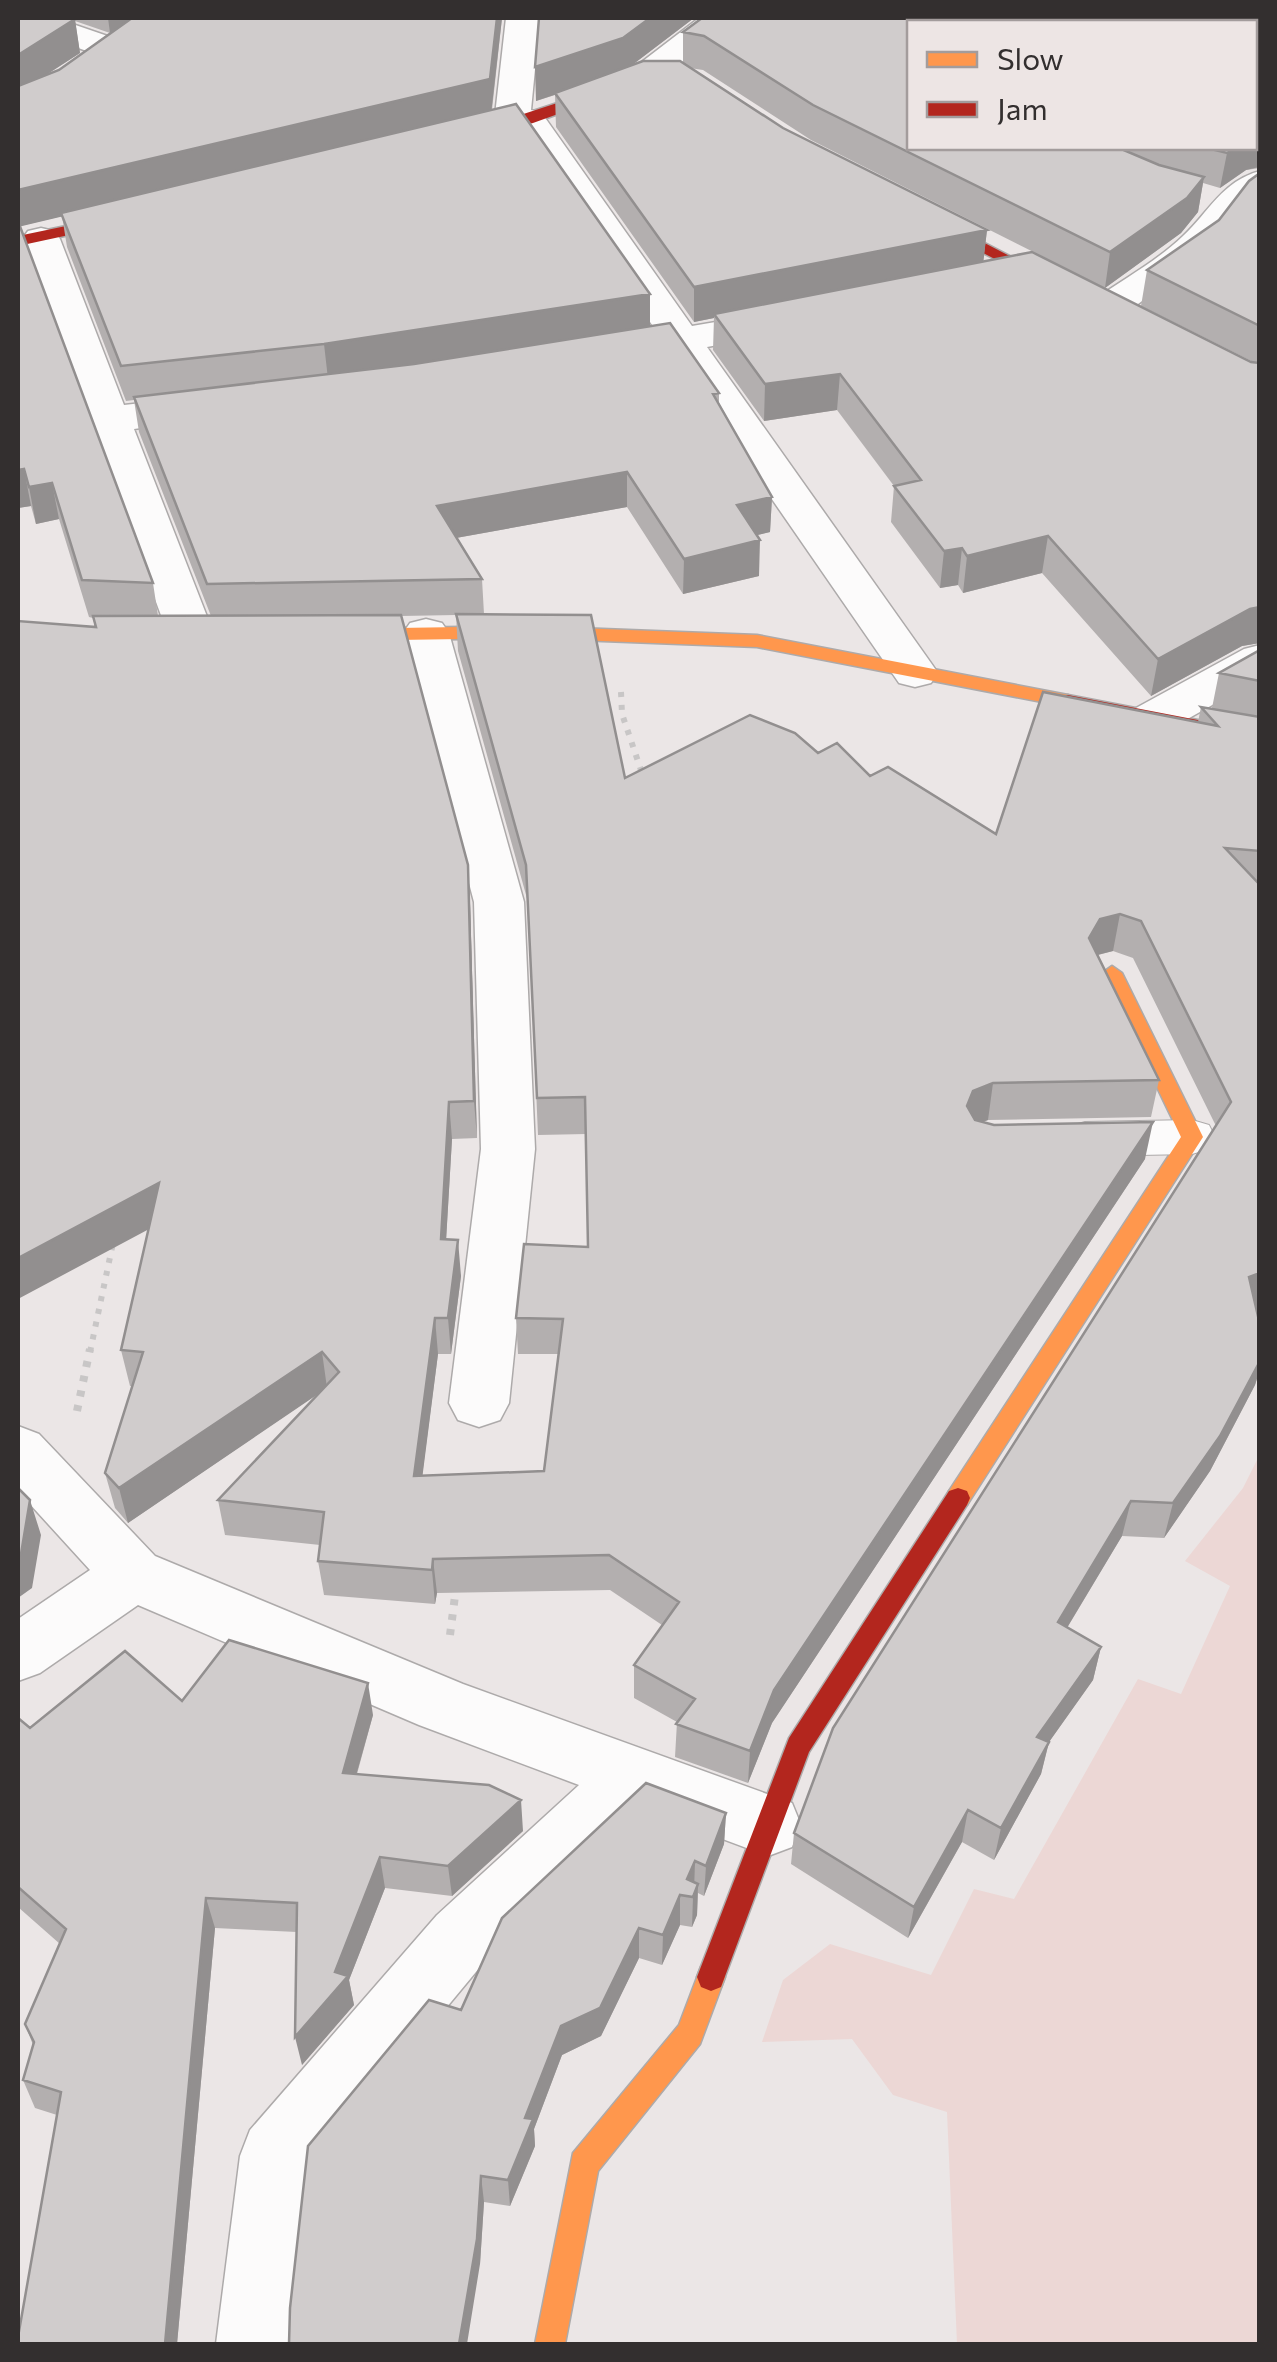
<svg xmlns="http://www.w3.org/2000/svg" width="1277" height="2362" viewBox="0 0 1277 2362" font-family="Commissioner,sans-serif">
<rect width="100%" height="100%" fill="#ebe6e6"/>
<path fill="#ecd7d5" d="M1259 1456V2344H957L947 2112 893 2095 852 2039 762 2042 783 1980 830 1944 931 1975 974 1889 1014 1899 1138 1679 1181 1694 1230 1586 1185 1561 1243 1488Z"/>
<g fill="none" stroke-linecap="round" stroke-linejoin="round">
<g stroke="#adaaaa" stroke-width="2">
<path id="lane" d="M1192 1120 1209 1125 1215 1137 1209 1149 1192 1154 1085 1156 1068 1151 1062 1139 1068 1127 1085 1122Z"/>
</g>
<g stroke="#adaaaa" stroke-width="3">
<path id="street" d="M18 18H55L128 43 133 50 128 57 116 60 104 57 18 27Z
M506 18H540L531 110 541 112 692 326 786 310 800 314 806 322 800 330 707 347 931 663 938 673 931 683 915 687 899 683 671 353 610 364 596 360 590 352 596 344 657 332 519 133 499 132 494 124Z
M699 18H737L650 88 638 91 626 88 621 81 626 74Z
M1260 171V199L1240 213 1210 252 1120 317 1106 321 1092 317 1086 309 1092 301C1122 280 1157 261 1183 236 1209 212 1222 181 1260 171Z
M41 228 54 231 60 239 124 405 213 395 227 398 233 407 227 416 134 429 215 637 208 647 192 651 176 647 169 637 22 239 28 231Z
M426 619 442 623 449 633 524 902 535 1149 509 1403 500 1420 479 1427 458 1420 449 1403 481 1149 474 902 403 633 410 623Z
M1260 645V678L1168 730 1152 734 1136 730 1129 719 1136 708 1244 649Z
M18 1426 39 1434 155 1556 463 1684 792 1803 801 1825 792 1847 768 1856 645 1810 485 1961 311 2171 292 2344H216L240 2156 250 2130 437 1915 579 1785 419 1725 138 1605 40 1673 18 1681V1619L90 1570 18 1491Z"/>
</g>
<g stroke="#adaaaa" stroke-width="3">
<path id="slow" d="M525 626 757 635 1068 695 1077 701 1068 707 757 647 525 638 332 641 323 635 332 629Z
M1112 966 1122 973 1203 1137 967 1505 958 1508 949 1505 946 1498 949 1491 1181 1137 1102 973Z
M711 1963 721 1967 725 1977 700 2044 598 2171 565 2344H535L573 2153 679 2025 701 1967Z"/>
</g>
<g stroke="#adaaaa" stroke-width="3">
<path id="jam" d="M625 81 630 82V88L533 123 454 143 447 139Z
M138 211 146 216 143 219 18 246V236Z
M913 211H923L1077 291 1063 294 913 217Z
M1068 695 1260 732V744L1061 705V697Z
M958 1488 967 1491 970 1498 967 1505 809 1752 721 1987 711 1991 701 1987 697 1977 789 1738 949 1491Z"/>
</g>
<path stroke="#c8c6c6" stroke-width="6" stroke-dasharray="5 8" stroke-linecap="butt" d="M621 692 622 714 643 776
M90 1352 113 1243"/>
<path stroke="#c8c6c6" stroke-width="8" stroke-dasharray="6 9" stroke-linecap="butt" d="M77 1411 90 1349
M450 1635 456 1588"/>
<use href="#lane" fill="#fcfbfb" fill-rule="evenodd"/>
<use href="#street" fill="#fcfbfb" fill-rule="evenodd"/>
<use href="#slow" fill="#ff974d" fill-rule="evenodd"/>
<use href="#jam" fill="#b3261e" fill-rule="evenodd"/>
</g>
<path fill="#b3afaf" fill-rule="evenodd" d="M18 18H502L492 110 650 326 719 393V403L772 497 770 532 757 535 759 576 683 594 627 507 456 538 482 579 484 614 625 778 818 753 996 834 1198 722 1201 707 1212 708 1219 673 1260 650V1305L1255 1307 1260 1325V1369L1255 1385 1210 1471 1164 1538 1122 1536 1067 1628 1101 1647 1093 1680 1049 1742 1041 1774 994 1860 962 1842 908 1938 791 1864 794 1833 1216 1126 1133 958 1113 951 1098 955 1159 1080 1151 1117 988 1120 983 1122 1145 1159 772 1723 748 1783 675 1757 677 1722 634 1698V1665L662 1625 610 1590 437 1593 435 1604 324 1595 318 1561 320 1545 225 1535 218 1500 320 1392 128 1523 115 1508 105 1473 132 1386H130L121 1350 148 1229 95 627 93 618 89 617 59 519 36 524 31 506 18 508ZM75 21 110 33 59 70 46 75 80 53ZM62 216 67 247 126 401 134 400 139 432 211 616H158L153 583 20 226ZM456 615 458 651 528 902 538 1135 586 1134 588 1247 516 1318 518 1354H558L544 1471 422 1476 438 1354H451L461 1276 446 1240 452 1139 477 1138 470 903 401 616Z
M539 18H694L632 65 683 63V32L1260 18V168L1246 170 1220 188 1203 183 1198 212 1181 233 1105 288 811 140 703 70 690 68 783 128 987 230 983 262 1253 362 1141 306 1147 270 1219 220 1260 173V643L1242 646 1151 696 1042 573 963 593 958 585 940 588 891 522 894 486 837 410 764 421 713 350 714 318 694 322 556 127 555 95 536 101ZM1254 22V148H910Z
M182 1701 373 1715 357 1774 523 1831 452 1896 385 1888 349 1980 354 2005 302 2065 297 1932 215 1928 177 2344H18L57 2115 35 2108 23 2080 33 2045 25 2024 60 1944 18 1907V1718L30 1728Z
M726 1813 724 1844 704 1896 698 1893 697 1915 692 1927 680 1925 662 1965 639 1958 601 2036 562 2055 534 2129 535 2146 510 2206 484 2202 480 2264 461 2010Z"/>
<path fill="#928f8f" d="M108 18H133L110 33Z
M497 18H502L491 114 18 227V190Z
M650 18H694L623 72 536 101 535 67Z
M75 19 80 53 18 93V55Z
M1260 134 1259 167 1246 170 1220 188 1227 153 1235 148H1254V135Z
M1204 177 1198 212 1181 233 1105 288 1110 252Z
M987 230 983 265 714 314V318L694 322V287Z
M650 294V329L328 379 324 344Z
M840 374 837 410 764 421 765 384Z
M24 469 31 506 18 508V470Z
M627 472V507L439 541 437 506Z
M52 483 59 519 36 524 29 487Z
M772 497 770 532 736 540 737 505Z
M1048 536 1042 573 963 593 967 556Z
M760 540 759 576 683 594 684 559Z
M962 548 958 585 940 588 944 551Z
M1260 607V643L1242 646 1151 696 1158 659 1250 609Z
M468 865 470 903 477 1138 474 1101Z
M1120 914 1113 951 1093 956 1089 938 1100 919Z
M993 1083 988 1120 968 1127 967 1106 973 1091Z
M449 1102 452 1139 444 1276 441 1239Z
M1153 1122 1145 1159 772 1723 748 1783 750 1751 774 1690Z
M159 1183 166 1220 18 1299V1258Z
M458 1240 461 1276 451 1354 448 1318Z
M1260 1273V1305L1238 1313 1249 1277Z
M435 1318 438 1354 418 1511 414 1476Z
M322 1352 327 1388 128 1523 119 1488Z
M1260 1361V1369L1255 1385 1210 1471 1164 1538 1173 1503Z
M30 1500 41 1535 32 1588 18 1598V1556Z
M1131 1501 1122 1536 1050 1656 1058 1622Z
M433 1559 437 1593 435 1604 432 1570Z
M1101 1647 1093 1680 1049 1742 1041 1774 994 1860 1001 1828 1037 1737Z
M368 1683 373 1715 348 1804 343 1773Z
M521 1800 523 1831 452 1896 448 1866Z
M968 1810 962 1842 908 1938 914 1907Z
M726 1813 724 1844 704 1896 706 1866Z
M380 1857 385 1888 349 1980 354 2005 302 2065 295 2037 335 1972Z
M695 1861 694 1892 687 1879Z
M698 1884 697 1915 692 1927 693 1897Z
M680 1895V1925L662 1965 663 1935Z
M206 1898 215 1928 177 2344H165Z
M639 1928V1958L601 2036 562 2055 534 2129 535 2146 510 2206 508 2180 525 2118 561 2026Z
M481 2176 484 2202 480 2264 467 2344H459Z"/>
<path fill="#d0cccc" stroke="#928f8f" stroke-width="2.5" d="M18 18H71L75 19 18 55Z
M132 18H497L490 79 18 190V86L59 70Z
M539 18H650L623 38 535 67Z
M702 18H1260V134L1254 135V22H910V148H1119L1159 165 1204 177 1187 198 1110 252 813 105 704 36 683 32Z
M643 61H680L783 128 987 230 694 287 555 93Z
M516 104 650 294 324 344 121 366 61 213Z
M1207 148H1235L1227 153Z
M1260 173V326L1147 270 1219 220 1249 181Z
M18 221 153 583 82 580 52 483 29 487 24 469 18 470Z
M1032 252 1251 362 1260 363V607L1250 609 1158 659 1048 536 967 556 962 548 944 551 894 486 921 480 840 374 765 384 714 314Z
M670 323 719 393 713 394 772 497 737 505 760 540 684 559 627 472 437 506 482 579 207 584 134 397 414 364Z
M456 614 591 615 625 778 750 715 795 733 818 753 837 743 870 776 888 767 996 834 1043 692 1218 726 1201 707 1260 717V851L1225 848 1260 885V1273L1249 1277 1260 1325V1361L1220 1436 1173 1503 1131 1501 1058 1622 1101 1647 1037 1737 1049 1742 1001 1828 968 1810 914 1907 794 1833 833 1728 1231 1102 1141 921 1120 914 1100 919 1089 938 1159 1080 993 1083 973 1091 967 1106 975 1120 994 1125 1153 1122 774 1690 750 1751 676 1724 695 1699 634 1665 679 1602 609 1555 433 1559 432 1570 318 1561 324 1512 218 1500 339 1372 322 1352 119 1488 105 1473 143 1352 121 1350 159 1183 18 1258V621L96 627 93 616 401 615 468 865 474 1101 449 1102 441 1239 458 1240 448 1318H435L414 1476 544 1471 563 1319 516 1318 524 1244 588 1247 585 1097 537 1098 526 865Z
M1260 650V681L1219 673Z
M18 1488 30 1500 21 1554 18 1556Z
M229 1640 368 1683 343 1773 489 1785 521 1800 448 1866 380 1857 335 1972 348 1976 295 2037 297 1903 206 1898 165 2344H18V2337L61 2092 23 2080 34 2042 25 2024 66 1929 18 1887V1718L30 1728 125 1651 182 1701Z
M646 1783 726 1813 706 1866 695 1861 687 1879 698 1884 693 1897 680 1895 663 1935 639 1928 600 2008 561 2026 525 2118 533 2119 508 2180 481 2176 477 2239 459 2344H289L290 2308 308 2146 429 2000 461 2010 502 1918Z"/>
<rect width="1277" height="2362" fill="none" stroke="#332f2f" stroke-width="40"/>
<rect x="907" y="20" width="350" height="130" fill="#ede5e4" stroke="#a39c9c" stroke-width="2.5"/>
<rect x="927" y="52" width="50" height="15" fill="#ff974d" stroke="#a39c9c" stroke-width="2.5"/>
<text x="997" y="70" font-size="30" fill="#332f2f">Slow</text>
<rect x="927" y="102" width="50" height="15" fill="#b3261e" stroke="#a39c9c" stroke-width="2.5"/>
<text x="997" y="120" font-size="30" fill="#332f2f">Jam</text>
</svg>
